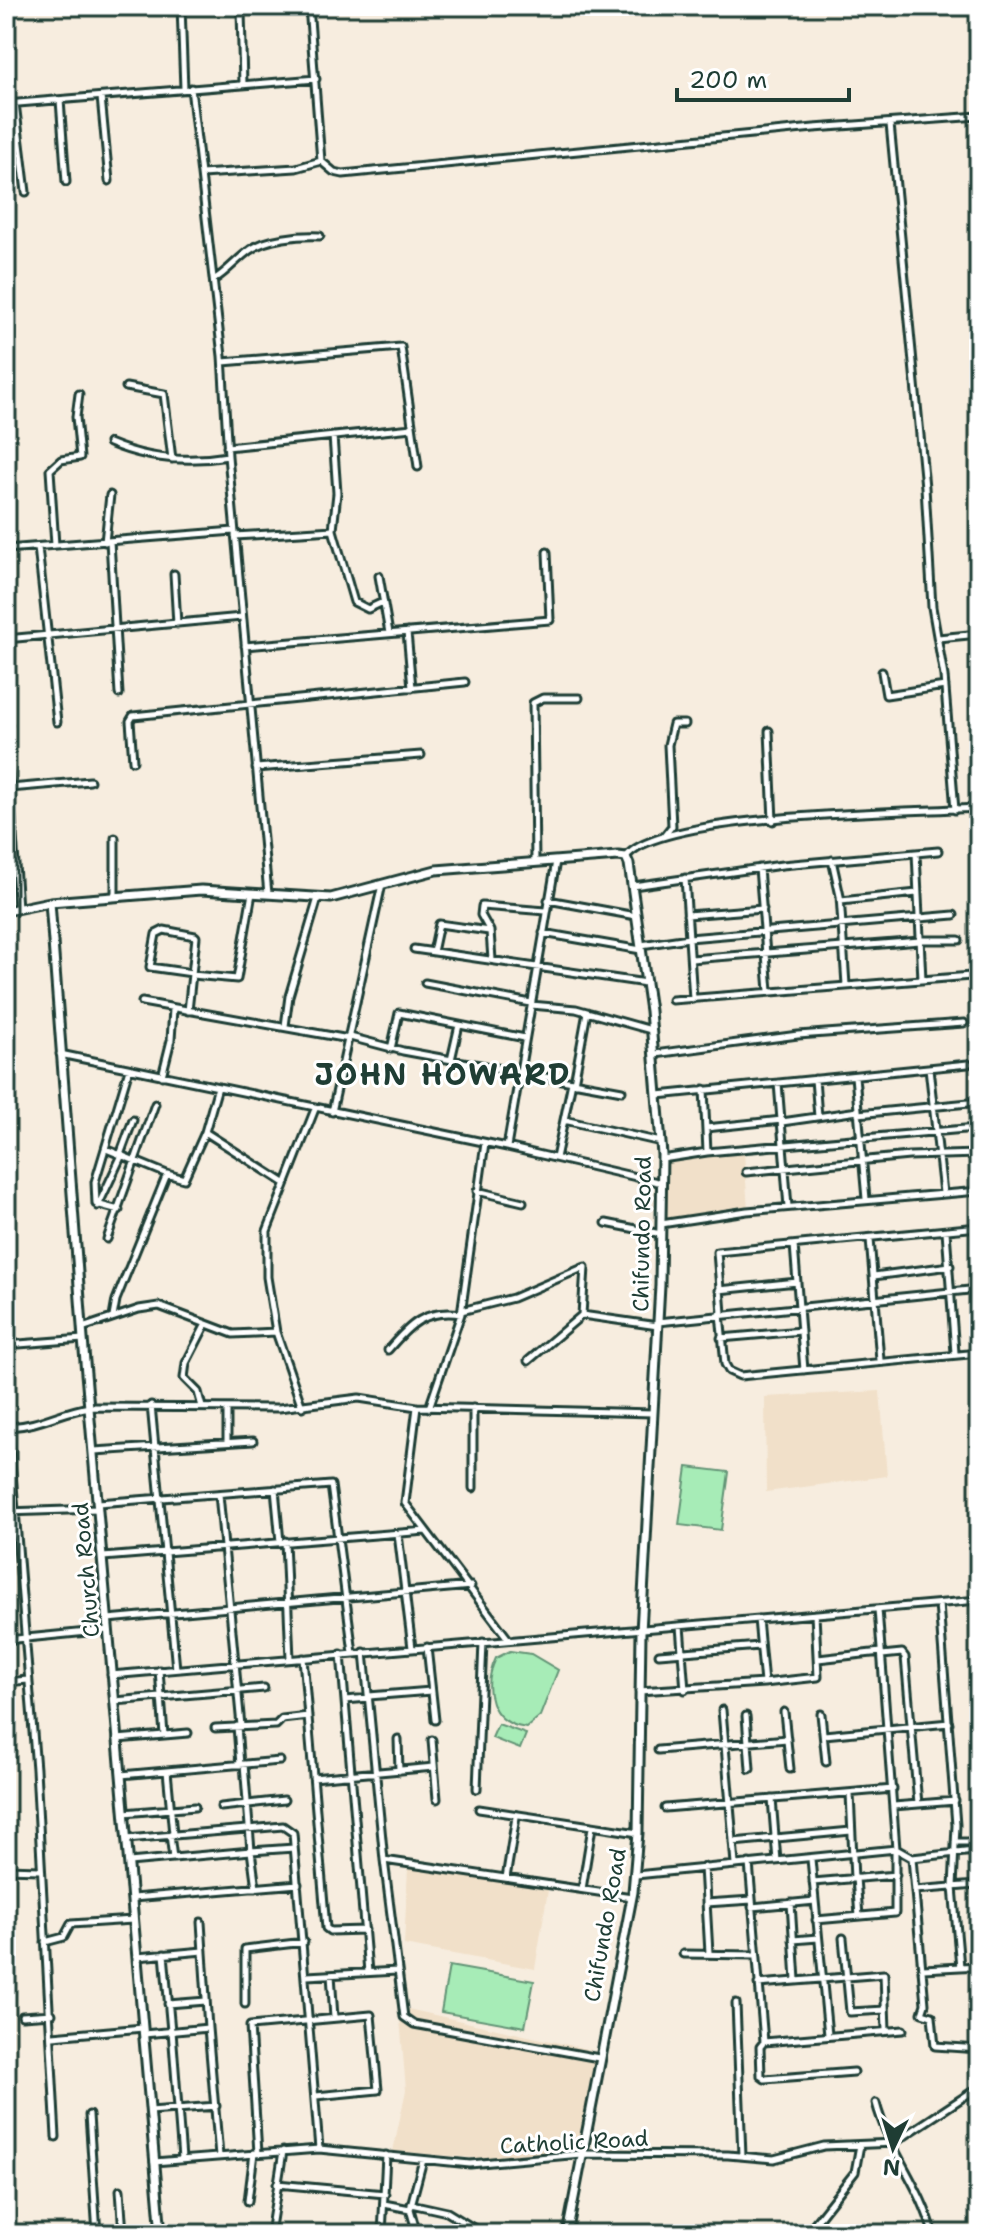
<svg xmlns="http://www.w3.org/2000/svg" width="985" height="2240" viewBox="0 0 985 2240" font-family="'Shantell Sans',sans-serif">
<rect width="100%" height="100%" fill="#f7eddf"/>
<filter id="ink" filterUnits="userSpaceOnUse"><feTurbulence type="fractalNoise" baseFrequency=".0125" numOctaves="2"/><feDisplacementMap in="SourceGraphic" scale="16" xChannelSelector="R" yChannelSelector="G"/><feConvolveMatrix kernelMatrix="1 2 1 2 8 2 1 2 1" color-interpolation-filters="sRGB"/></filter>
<g filter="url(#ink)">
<path fill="#f1e0c9" d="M744 1152 748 1210 663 1221 662 1157Z
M880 1391 887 1476 766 1492 765 1397Z
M408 1867 548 1890 535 1969 404 1945Z
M399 2007 591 2050 589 2060 595 2061 578 2148 498 2160 393 2151 406 2090Z"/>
<path fill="#a7ecb7" stroke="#639476" stroke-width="2" d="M687 1467 729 1472 721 1530 679 1525Z
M510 1651 531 1654 558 1670 540 1716 526 1728C489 1723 482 1688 496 1658Z
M498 1724 526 1734 520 1749 492 1738Z
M449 1966 534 1981 525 2027 441 2012Z"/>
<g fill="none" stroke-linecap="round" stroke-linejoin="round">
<g stroke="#1f3d34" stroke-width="11">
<path id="street" d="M181 6 184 89
M309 6 321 161 334 172 343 174 814 128 979 116
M241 11 243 84
M191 88 222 356 228 456 268 894
M101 97 109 181
M60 100 66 182
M15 103 26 192
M6 104 316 79
M890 124 925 487 932 607 944 676 955 810
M201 174 296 168 321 161
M215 279C229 270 237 259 250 250 266 238 300 235 320 236
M223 362 401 347 418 467
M126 387 164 394 172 459
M333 436 337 493 333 530 354 602 368 609 383 602
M109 443C147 459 187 463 228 456
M227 447 412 428
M235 536 333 530
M110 541 119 694
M105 542 110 495
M55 545 50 470 61 460 80 457 76 417 79 394
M38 547 57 722
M6 549 234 531
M174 574 177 624
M379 576 389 633
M407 632 412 688
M938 638 979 634
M6 639 242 617
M245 646 550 620 547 552
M882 672 886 695 945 686
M6 726 8 725
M769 731 773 821
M6 733 18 908
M133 761 130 721 133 716 465 682
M256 768 421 755
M10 788 90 781
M664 836 672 826 668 745 673 724H685
M916 853 922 980
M626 857C659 812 917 812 979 808
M832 860 840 896 846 985
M535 862 533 703 543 698H579
M759 868 769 991
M685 878 693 999
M633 886 782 865 938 851
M115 897V838
M548 900 636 916
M841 901 917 893
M687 915 763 909
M543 933 641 950
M920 940H959
M641 945 689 938 954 915
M414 949 646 983
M433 952 439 924 489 931
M691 959 920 941
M6 960 7 982
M492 960 490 931 481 915 482 906 546 911
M192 975 237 979 252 893
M425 983 531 1003
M672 1000 971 976
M142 1002 349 1039
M531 1005 576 1009 651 1030
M188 1011 196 937 195 936 164 930 156 934 150 967 192 973
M285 1026 289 996 318 898
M350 1037 403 1051 622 1091
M391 1049 399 1013 525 1038
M60 1054 507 1147 662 1183
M655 1054 798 1035 964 1023
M451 1060 459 1025
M929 1068 943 1193
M162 1076 171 1040 173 1009
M855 1076 866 1199
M815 1079 818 1117
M574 1083 587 1012
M778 1083 788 1207
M218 1087 205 1132 283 1182
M704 1089 707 1152
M658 1095 968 1064
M332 1112 382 884
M858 1114 979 1102
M564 1120 661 1142
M782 1122 858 1111
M706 1128 782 1120
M507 1147 556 861
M106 1149 167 1174
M120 1155 133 1120
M556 1158 572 1082
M662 1159 707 1152 976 1128
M746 1172 909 1156 979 1154
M477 1191 523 1202
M98 1206 122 1155
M119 1210 96 1204 95 1182 129 1069
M606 1223 661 1234
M661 1224 747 1211 979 1191
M946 1231 955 1353
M107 1239 155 1104
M870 1239 880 1360
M794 1245 804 1370
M874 1276 950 1266
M719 1290 797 1282
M461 1311 513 1298 585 1267 582 1315
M722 1313 717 1252 979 1227
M720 1314 725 1364 729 1371 740 1376 979 1353
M113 1317 116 1300 167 1174 184 1179 205 1132
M658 1322 979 1289
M82 1328 139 1309 159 1306 233 1334 276 1332 302 1407
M276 1332 267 1277V1231L315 1109
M721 1338 801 1331
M6 1345 83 1339
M388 1350C410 1324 425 1309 461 1314
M528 1361 582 1315 658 1326
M6 1399 36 1769 56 2137
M151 1405 176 1669
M202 1407 198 1392 184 1378 186 1363 206 1324
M417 1407 405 1503 509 1640
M429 1408 461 1314 485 1143
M473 1408V1488
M9 1427C39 1426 62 1411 90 1407L279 1408 359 1398 417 1407 653 1413
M227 1442V1408
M94 1451 253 1441
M275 1489 280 1542
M219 1494 241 1726
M98 1503 331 1485 353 1653
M6 1512 98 1509
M398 1534 412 1648
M285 1541 290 1659
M103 1557 426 1531
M939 1604 956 1825 953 1887 960 1967
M108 1619 471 1586
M680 1626 685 1690
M6 1640 108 1630
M427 1647 435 1720
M364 1652 384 1860 404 2017 414 2024 599 2058
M341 1654 368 1972
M659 1654 760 1646
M882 1655 902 1653 905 1657 918 1804
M303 1658 326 1928 330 1931 365 1930
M818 1659 881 1652
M159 1670 164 1735
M111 1675 979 1600
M6 1682 28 1680
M764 1683 818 1677 815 1614
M639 1691 764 1683 758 1619
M369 1696 431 1691
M345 1700 369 1698
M115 1701 264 1688
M722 1710 735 1864
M784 1712 790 1769
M821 1714 826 1762
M746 1716 750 1769
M237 1726 240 1765
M215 1728 276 1725 282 1719 308 1716
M824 1735 949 1723
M117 1739 188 1733
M398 1739 399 1771
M432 1740 437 1799
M658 1750 787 1739
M167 1771 173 1834
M121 1775 280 1761
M313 1778 434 1767
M477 1789 483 1642
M850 1794 854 1879
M772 1799 777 1861
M894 1806 955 1801
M221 1807 284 1800
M665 1808 893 1789
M479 1809 638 1833
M124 1813 195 1807
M170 1835 173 1858
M126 1839 283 1826 293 1833 319 2149
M733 1842 851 1831
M955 1842H979
M974 1843 979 1918
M896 1849 912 1858 974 1851
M912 1858 925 2004 922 2013 932 2016 935 2046 979 2049
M811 1859 828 2035
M384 1860 632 1897
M129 1862 251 1851 244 1764
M749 1863 764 2042
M704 1867 709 1953
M6 1869 40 1870
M636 1875 896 1849 878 1609
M506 1878 516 1817
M856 1878 859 1916
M813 1882 896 1875
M256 1888 251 1851 294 1848
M582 1889 592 1827
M915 1890 976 1885
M133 1898 298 1884
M706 1903 752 1900
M791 1903 796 1980
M752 1907 815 1901
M816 1920 895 1913V1850
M201 1922 208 2028
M843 1938 850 2012 885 2010
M793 1940 818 1938
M45 1942 64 1937 71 1924 133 1920
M164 1954 171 2031
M683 1954 756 1955
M137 1957 203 1951
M923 1969 979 1966
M331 1975 334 2017
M307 1976 397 1971
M758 1984 884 1974 886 2031
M736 2003 742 2156
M168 2004 206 2001
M245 2004V1949L304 1942
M22 2016 52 2014
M172 2031 182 2159
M144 2034 208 2028 219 2156
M53 2036 143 2028
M854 2072 765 2079 761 2076 760 2047 764 2042 903 2030
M876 2103C888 2150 922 2187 933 2234
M150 2111 216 2106
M89 2115 97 2234
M258 2153 250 2026 371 2015 378 2090 316 2096
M154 2162 319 2149 470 2164 581 2154 728 2155 774 2159 824 2146 894 2143 979 2087
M277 2184 385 2194
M120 2190 123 2234
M248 2201 254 2153
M384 2204 410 2209
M411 2204 447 2212 483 2234
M270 2234 283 2151
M382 2234 386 2155
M417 2234 410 2209 423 2160
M806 2234 855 2172 860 2145"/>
</g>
<g stroke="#1f3d34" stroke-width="13">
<path id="secondary" d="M50 902 83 1339 161 2234
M6 911 50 902 201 890 331 898 436 870 618 856 626 857 629 864 650 1011 662 1155 660 1285 641 1632 638 1833 633 1892 567 2234"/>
</g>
<use href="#street" stroke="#fff" stroke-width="5"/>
<use href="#secondary" stroke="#fff" stroke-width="7"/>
</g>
</g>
<g text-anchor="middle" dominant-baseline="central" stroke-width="6" stroke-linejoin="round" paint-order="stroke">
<g font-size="22" fill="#1f3d34" stroke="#fff">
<text transform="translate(642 1234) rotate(-89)">Chifundo Road</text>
<text transform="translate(86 1570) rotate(-95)">Church Road</text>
<text transform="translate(605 1925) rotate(-80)">Chifundo Road</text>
<text transform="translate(574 2142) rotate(-3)">Catholic Road</text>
</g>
<g font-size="30" font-weight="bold" letter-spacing="2" fill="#1f3d34" stroke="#fff">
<text x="443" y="1074">JOHN HOWARD</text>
</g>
</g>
<rect width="985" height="2240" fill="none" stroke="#fff" stroke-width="32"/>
<rect x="16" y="16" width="953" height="2208" fill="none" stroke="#1f3d34" stroke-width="3" filter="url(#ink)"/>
<g transform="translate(893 2148) rotate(184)" stroke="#ffffff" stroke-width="6" paint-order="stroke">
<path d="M0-6L14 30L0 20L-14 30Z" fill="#1f3d34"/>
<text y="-12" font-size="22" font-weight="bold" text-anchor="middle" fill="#1f3d34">N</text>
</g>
<path d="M677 88v12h172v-12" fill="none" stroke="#1f3d34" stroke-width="4"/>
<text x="689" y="88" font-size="24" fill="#1f3d34" stroke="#ffffff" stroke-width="6" paint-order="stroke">200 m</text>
</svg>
